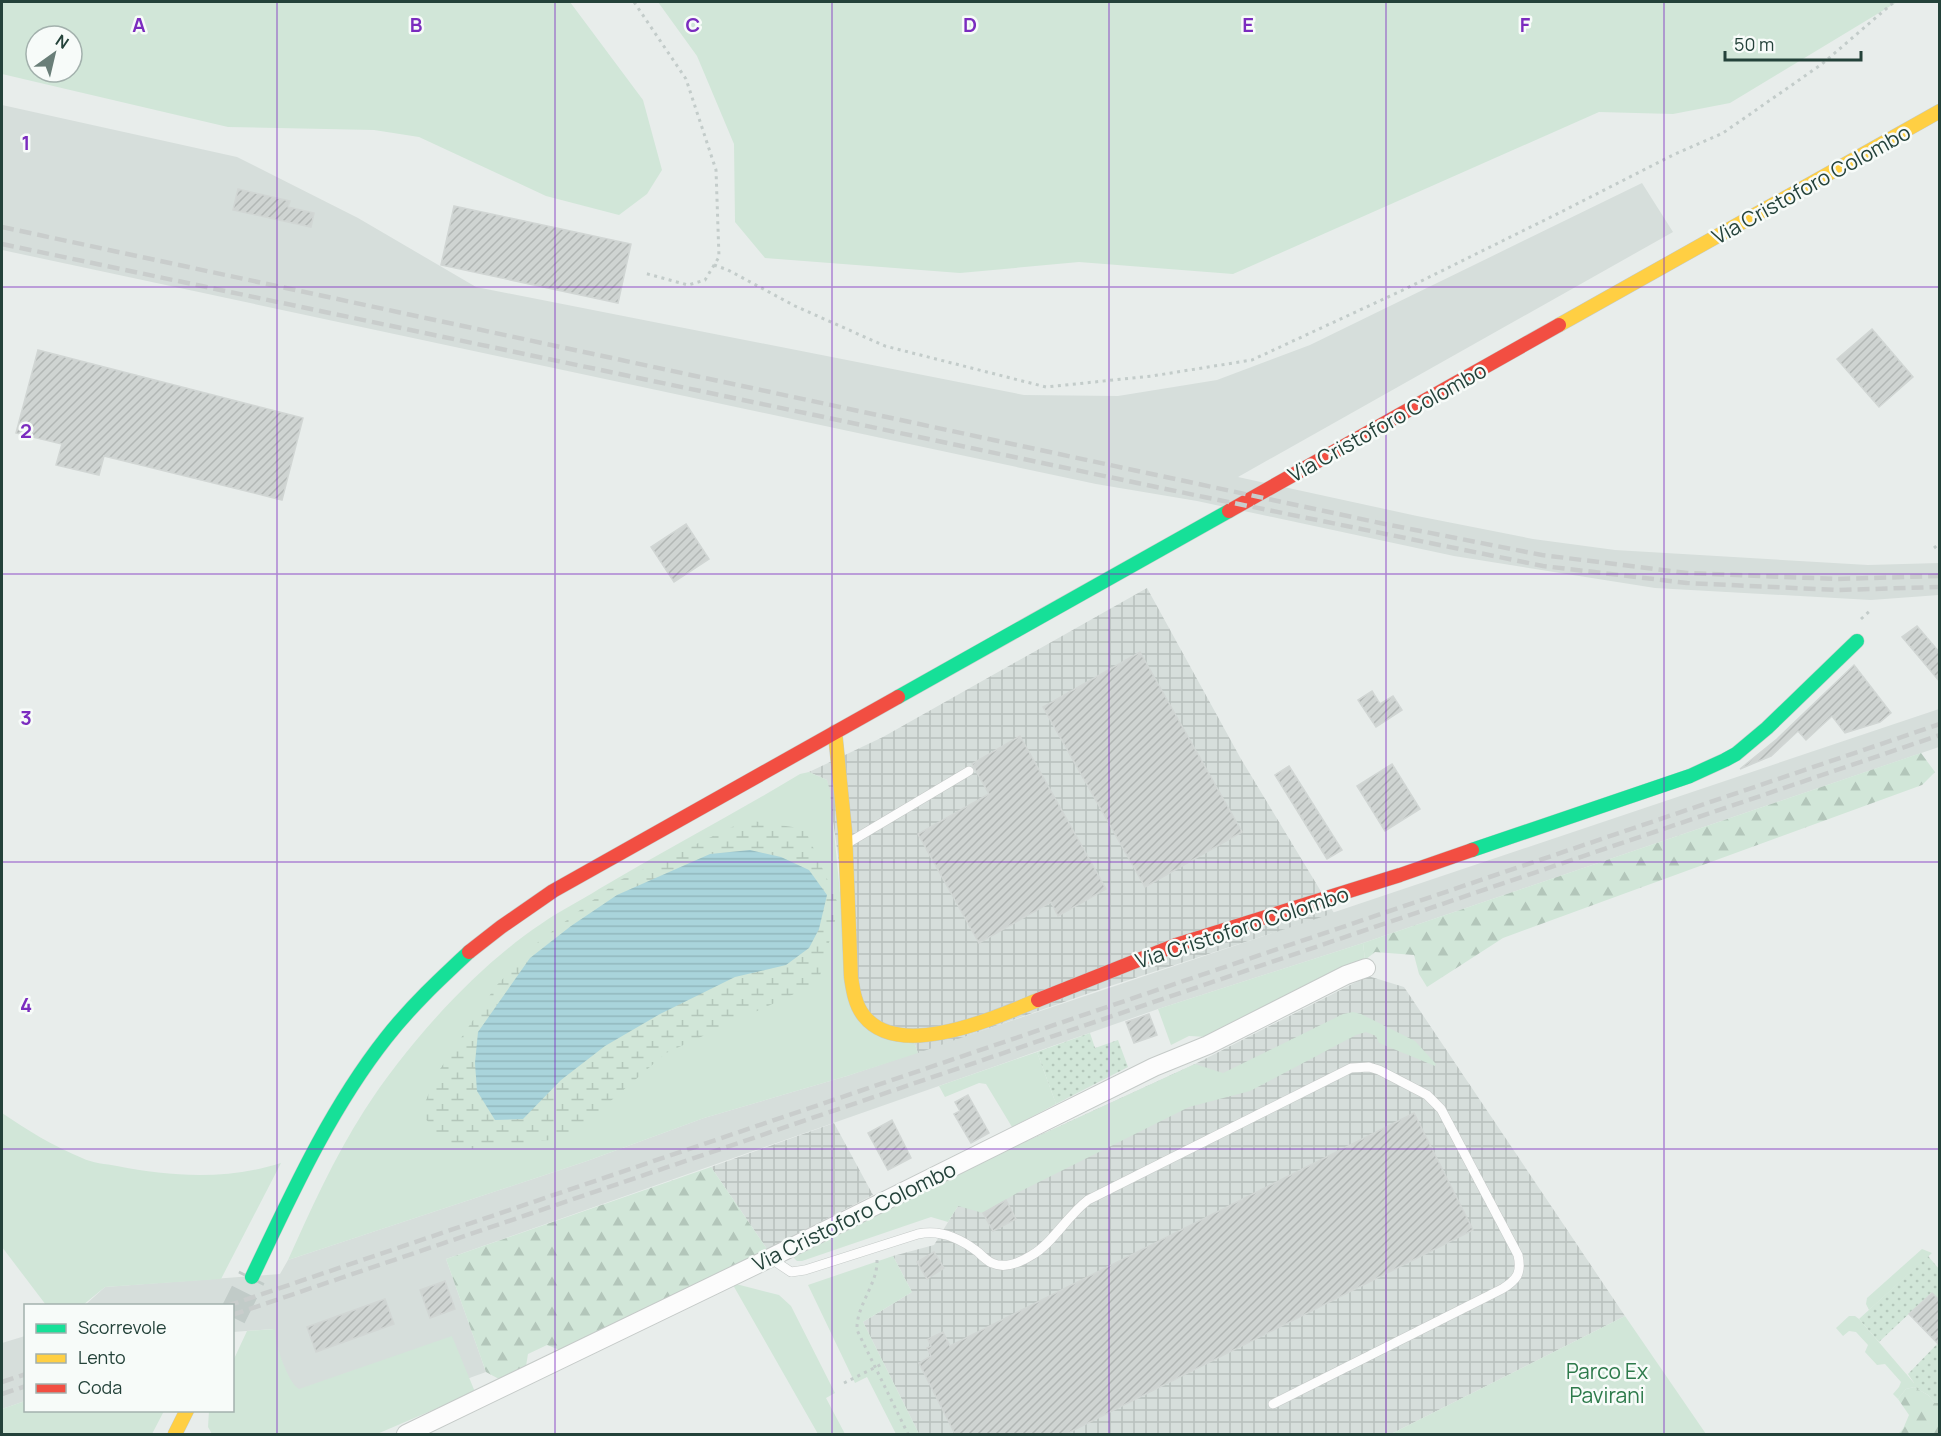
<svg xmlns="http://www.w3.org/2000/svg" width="1941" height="1436" viewBox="0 0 1941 1436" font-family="Manrope,sans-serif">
<defs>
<pattern id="industrial-grid" width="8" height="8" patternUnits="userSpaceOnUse" patternTransform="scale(1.5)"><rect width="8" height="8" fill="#d6dedb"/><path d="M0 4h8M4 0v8" fill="none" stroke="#b8c0bd"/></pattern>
<pattern id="forest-firs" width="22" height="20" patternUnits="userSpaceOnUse" patternTransform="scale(1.5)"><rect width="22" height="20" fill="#d1e6d8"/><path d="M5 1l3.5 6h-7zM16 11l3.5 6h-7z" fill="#b3c6ba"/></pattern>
<pattern id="wetland-marsh" width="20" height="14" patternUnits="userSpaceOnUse" patternTransform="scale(1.5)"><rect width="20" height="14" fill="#d1e6d8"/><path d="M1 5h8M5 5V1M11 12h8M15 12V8" fill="none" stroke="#b3c6ba"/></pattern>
<pattern id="garden-dots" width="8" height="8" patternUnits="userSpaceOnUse" patternTransform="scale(1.5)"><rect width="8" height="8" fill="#d1e6d8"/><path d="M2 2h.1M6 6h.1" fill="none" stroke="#b3c6ba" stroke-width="1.8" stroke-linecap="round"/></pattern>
<pattern id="water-rules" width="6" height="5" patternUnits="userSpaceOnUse" patternTransform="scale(1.5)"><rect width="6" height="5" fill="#a9d4db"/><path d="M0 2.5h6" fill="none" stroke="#91b7bd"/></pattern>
<pattern id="building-hatch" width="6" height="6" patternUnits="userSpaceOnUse" patternTransform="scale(1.5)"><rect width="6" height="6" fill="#cfd4d2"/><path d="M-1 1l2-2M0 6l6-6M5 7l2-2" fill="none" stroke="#b2b7b5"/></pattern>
</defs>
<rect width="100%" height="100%" fill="#e8edeb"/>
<path fill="#d6dedb" d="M2 105 237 157 358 218 476 287 1024 395 1118 396 1217 380 1310 345 1642 183 1673 232 1238 477 1417 516 1533 539 1615 550 1868 565 1939 563V595L1871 600 1655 588 1454 556 1197 501 1096 484 2 250Z
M1939 709V747L1363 943 1158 1009 446 1259 486 1372 315 1434H277L273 1329 233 1332 232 1306H84L105 1287 280 1274 288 1260 587 1161 704 1118 847 1076Z
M25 1336V1401L2 1409V1343Z"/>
<path fill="url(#industrial-grid)" d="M1147 588 1241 759 1334 913 1101 989 918 1053 913 1039 863 1027 827 780 809 772 883 737Z
M1368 976 1404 987 1625 1316 1391 1434H919L863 1322 912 1292 893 1256 934 1245 986 1160 1195 1064Z
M834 1123 873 1195 767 1249 711 1167Z"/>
<path fill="#d1e6d8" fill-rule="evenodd" d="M2 2H570L643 100 662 170 647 194 619 215 546 196 419 137 374 130 228 127 2 74ZM36 36H72V72H36Z
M658 2H1897L1730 103 1673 114 1599 112 1233 274 1079 262 960 273 765 258 735 222 734 144 697 56Z
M809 772 827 780 830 791 851 1005 913 1039 918 1053 847 1076 704 1118 587 1161 288 1260C311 1209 334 1158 364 1111 406 1045 476 967 541 924 559 911 580 901 599 889 665 850 734 814 800 774Z
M1363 943 1365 960 1208 1037 1189 1036 1171 1045 1158 1009Z
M1353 1012 1361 1014 1415 1041 1436 1064 1435 1066 1379 1043 1376 1036 1366 1032 1356 1035 1250 1091 1189 1107 1017 1193 983 1213 958 1206 948 1222 931 1217 802 1261H797L794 1258V1255L986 1160 1195 1064 1223 1073 1343 1014Z
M1037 1052 1056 1104 1012 1127 986 1084 979 1083 945 1097 939 1086Z
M2 1113C27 1130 53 1146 82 1158 92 1163 106 1164 117 1166 172 1177 228 1180 281 1163L221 1279 105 1287 83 1305H46L2 1247Z
M1922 1249 1932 1253 1869 1310 1866 1304 1867 1298Z
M893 1256 912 1292 863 1322 919 1434H896L867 1377 855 1383 808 1285Z
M736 1284 779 1295 791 1306 835 1393 826 1398 845 1434H818L733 1285Z
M1625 1316 1706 1434H1391Z
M1849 1316H1855L1859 1319 1914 1383V1387L1906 1389 1898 1399 1893 1394 1899 1387 1901 1382 1885 1364 1877 1365 1865 1352 1868 1345 1856 1332 1849 1331 1843 1336 1836 1328Z
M275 1329C274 1342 288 1383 299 1389L452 1336 475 1392 377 1434H212L208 1427 209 1411 232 1410 233 1361 247 1331Z
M25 1401 26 1410 164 1411 152 1434H2V1409Z"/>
<path fill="url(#forest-firs)" d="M1921 753 1935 772 1922 785 1503 938 1427 987 1419 974 1414 955 1375 952 1365 960 1363 943Z
M711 1167 767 1249 560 1350 547 1345 528 1354 526 1366 499 1379 486 1372 446 1259Z
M1914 1387 1928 1395 1935 1403H1939V1434H1898L1903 1429 1909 1415 1898 1399 1906 1389Z"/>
<path fill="url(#wetland-marsh)" d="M747 820 805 829 839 906 818 983 666 1053 568 1138 451 1151 421 1113 436 1075 496 986 537 943 618 881Z"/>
<path fill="url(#garden-dots)" d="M1090 1033 1095 1048 1118 1040 1128 1067 1056 1104 1037 1052Z
M1928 1256 1939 1269V1301L1931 1293 1879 1342 1859 1319Z
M1939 1342V1403H1935L1928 1395 1914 1387V1383L1908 1374Z"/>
<path fill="url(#water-rules)" d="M750 850 781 857 809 870 827 895 819 929 809 948 786 965 735 977 660 1014 605 1046 561 1080 523 1119 495 1120 477 1091 475 1063 478 1032 530 958 571 926 617 895 710 854Z"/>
<path fill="url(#building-hatch)" stroke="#d1d6d4" stroke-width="1.5" d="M238 189 290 201 288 207 314 213 311 227 233 210Z
M454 206 631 244 618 303 441 265Z
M1872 329 1913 377 1879 407 1837 359Z
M38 350 303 418 282 500 104 456 99 475 56 465 62 444 16 433Z
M686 524 709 559 674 582 651 547Z
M1917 626 1940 653V682L1902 637Z
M1140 652 1242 832 1145 887 1043 707Z
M1854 665 1891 713 1880 722 1845 733 1832 716 1806 740 1798 731 1771 756 1740 769 1777 739Z
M1372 691 1380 704 1393 696 1402 710 1376 727 1358 700Z
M1020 736 1106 889 1058 916 1051 902 979 943 918 834 989 794 972 764Z
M1392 764 1420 809 1385 831 1357 786Z
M1289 766 1342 850 1327 859 1275 775Z
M1149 1014 1157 1035 1134 1043 1126 1022Z
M968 1095 989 1133 971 1143 954 1114 960 1111 955 1102Z
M1414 1113 1473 1230 1066 1434H955L919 1363 931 1356 927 1348 931 1346 928 1339 943 1332 950 1346Z
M892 1120 911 1158 888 1170 868 1133Z
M1006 1200 1016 1219 993 1231 983 1213Z
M934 1252 944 1268 927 1279 917 1262Z
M445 1281 455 1309 430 1318 420 1290Z
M1932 1293 1940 1301V1346L1909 1314Z
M385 1299 394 1324 316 1352 307 1327Z"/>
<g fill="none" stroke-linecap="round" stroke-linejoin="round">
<path stroke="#c1cbc8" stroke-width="28" stroke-dasharray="28 14" stroke-linecap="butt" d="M232 1317 252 1277"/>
<g stroke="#c5cac8" stroke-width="10">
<path id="lane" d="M848 843 969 771
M770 1258 791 1272 805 1270 918 1234C940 1229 960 1238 978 1252 982 1256 987 1261 992 1263 1005 1269 1021 1262 1032 1255 1052 1244 1067 1216 1088 1200L1351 1068 1369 1067 1379 1070 1427 1095 1441 1109 1518 1255C1522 1273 1517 1280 1502 1289L1273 1404"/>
</g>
<g stroke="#c5cac8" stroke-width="20">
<path id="street" d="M406 1434 770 1258 1154 1067 1208 1045 1346 975 1366 968"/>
</g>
<g stroke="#c3cbc8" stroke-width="15">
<path id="fast" d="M898 697 1229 511
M1472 850 1690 776 1725 760 1736 754 1767 728 1857 641
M252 1277C291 1195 330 1109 386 1038 411 1006 440 979 469 952"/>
</g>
<g stroke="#c3cbc8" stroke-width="15">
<path id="slow" d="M1559 325 1940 111
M835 732 845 831 851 977C853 990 855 1005 864 1016 900 1061 996 1017 1038 1000
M175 1434 187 1410"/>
</g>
<g stroke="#c3cbc8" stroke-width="15">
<path id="jam" d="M1229 511 1559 325
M469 952 501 927 553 891 898 697
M1038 1000 1176 945 1400 875 1472 850"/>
</g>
<path stroke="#c3ccca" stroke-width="3" stroke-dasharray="3 4.5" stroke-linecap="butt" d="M634 2 686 79 716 170 719 257 705 280 688 285 644 273
M714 265 728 270 795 306 885 346 1046 387 1152 376 1252 360 1401 291 1561 212 1673 155 1723 133 1822 64 1894 2
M1934 548 1940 543
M1861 619 1871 610
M877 1260C878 1284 856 1305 857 1330L908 1434
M844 1383 884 1363"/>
<use href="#lane" stroke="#fcfcfc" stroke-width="9"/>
<use href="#street" stroke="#fcfcfc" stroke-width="18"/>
<use href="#fast" stroke="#16e098" stroke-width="14"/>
<use href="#slow" stroke="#ffcf43" stroke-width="14"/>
<use href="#jam" stroke="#f24e42" stroke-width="14"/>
<path stroke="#c9cdcc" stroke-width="4.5" stroke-dasharray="12 6" stroke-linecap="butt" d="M2 227 1380 523 1542 555 1687 573 1836 579 1940 576
M2 244 1204 497 1543 566 1687 583 1837 590 1940 587
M227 1306 1940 724
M232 1315 1940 735
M2 1382 26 1374
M2 1394 26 1386"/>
</g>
<path fill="none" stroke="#7b2cbf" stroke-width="1.5" stroke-opacity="0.55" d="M277 2V1434M555 2V1434M832 2V1434M1109 2V1434M1386 2V1434M1664 2V1434M2 287H1940M2 574H1940M2 862H1940M2 1149H1940"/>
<g text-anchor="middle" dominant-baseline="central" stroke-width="5" stroke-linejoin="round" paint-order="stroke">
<g font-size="21" fill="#24423a" stroke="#f7fbf9">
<text transform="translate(1811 184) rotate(-29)">Via Cristoforo Colombo</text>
<text transform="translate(1387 422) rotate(-29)">Via Cristoforo Colombo</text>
<text transform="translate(1242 927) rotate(-18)">Via Cristoforo Colombo</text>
<text transform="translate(854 1216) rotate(-26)">Via Cristoforo Colombo</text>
</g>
<g font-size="21" fill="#2d7a4b" stroke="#f7fbf9">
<text x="1607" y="1371">Parco Ex<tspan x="1607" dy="24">Pavirani</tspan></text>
</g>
</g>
<g font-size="20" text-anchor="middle" font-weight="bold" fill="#7b2cbf" stroke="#f7fbf9" stroke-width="5" stroke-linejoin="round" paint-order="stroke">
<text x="139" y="32">A</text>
<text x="416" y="32">B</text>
<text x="693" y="32">C</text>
<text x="970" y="32">D</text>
<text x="1248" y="32">E</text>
<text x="1525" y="32">F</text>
<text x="26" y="150">1</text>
<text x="26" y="438">2</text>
<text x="26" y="725">3</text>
<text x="26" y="1012">4</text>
</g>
<rect width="1941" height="1436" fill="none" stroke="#24423a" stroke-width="6"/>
<rect x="24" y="1304" width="210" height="108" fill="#f7fbf9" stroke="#a3b1ad" stroke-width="1.5"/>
<rect x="36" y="1324" width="30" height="9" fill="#16e098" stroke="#a3b1ad" stroke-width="1.5"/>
<text x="78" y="1334" font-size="18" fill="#24423a">Scorrevole</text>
<rect x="36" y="1354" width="30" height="9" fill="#ffcf43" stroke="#a3b1ad" stroke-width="1.5"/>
<text x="78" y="1364" font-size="18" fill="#24423a">Lento</text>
<rect x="36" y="1384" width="30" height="9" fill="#f24e42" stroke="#a3b1ad" stroke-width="1.5"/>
<text x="78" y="1394" font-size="18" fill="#24423a">Coda</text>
<g transform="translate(54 54) rotate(34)"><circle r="28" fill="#f7fbf9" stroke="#a3b1ad" stroke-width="1.5"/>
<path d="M0-4.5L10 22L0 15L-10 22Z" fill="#697e78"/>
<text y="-9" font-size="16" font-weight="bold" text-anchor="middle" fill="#24423a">N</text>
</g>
<path d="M1725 51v9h136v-9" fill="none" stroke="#24423a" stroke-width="3"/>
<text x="1734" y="51" font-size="18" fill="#24423a" stroke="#f7fbf9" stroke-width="4.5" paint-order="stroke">50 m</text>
</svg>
